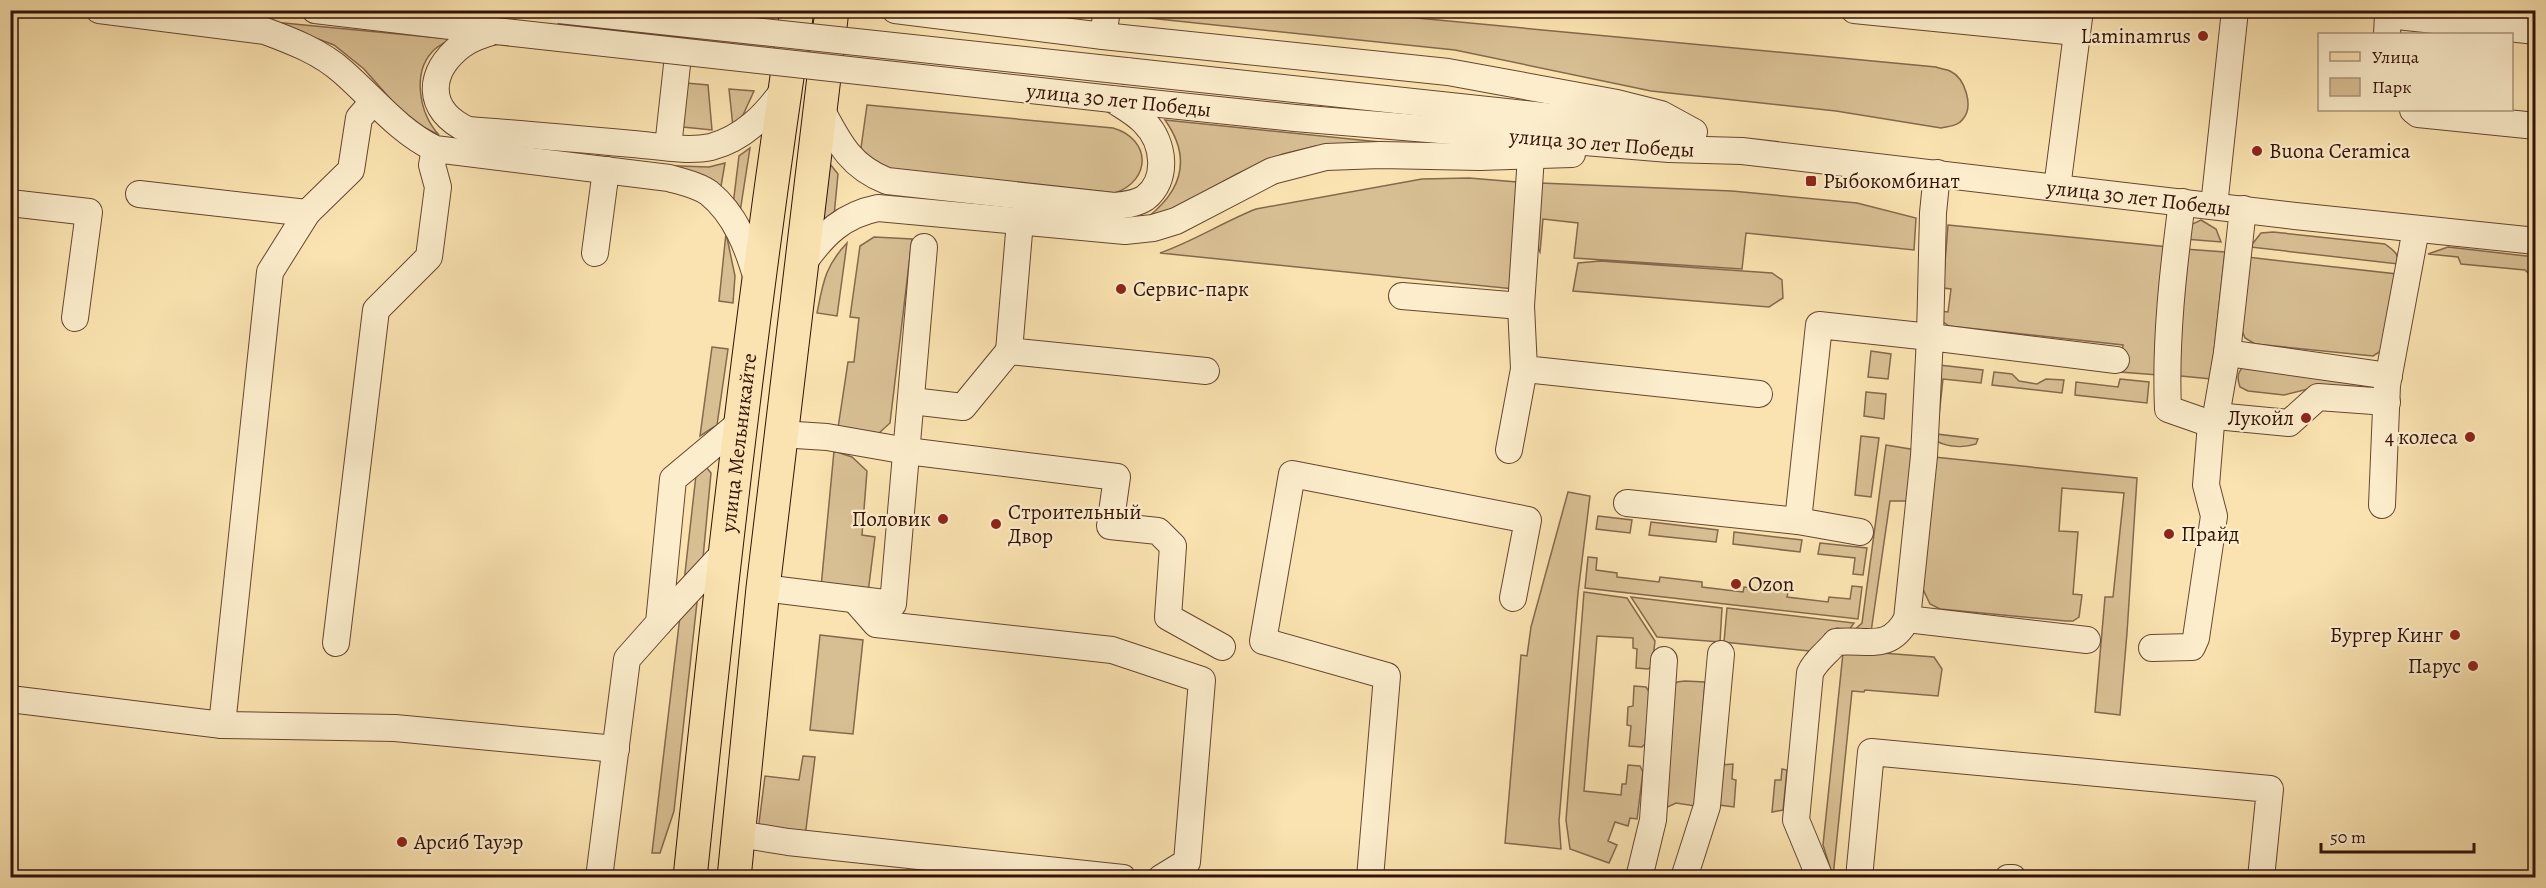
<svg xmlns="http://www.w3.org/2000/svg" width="2546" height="888" viewBox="0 0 2546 888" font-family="Alegreya,serif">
<rect width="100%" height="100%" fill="#fae3b0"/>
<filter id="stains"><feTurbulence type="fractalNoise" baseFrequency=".00333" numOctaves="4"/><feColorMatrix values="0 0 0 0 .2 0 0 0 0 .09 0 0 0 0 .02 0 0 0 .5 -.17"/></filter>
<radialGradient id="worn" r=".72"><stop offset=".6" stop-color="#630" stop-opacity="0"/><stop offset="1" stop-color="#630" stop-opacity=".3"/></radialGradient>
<path fill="#d8bf93" stroke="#86684c" stroke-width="1.5" d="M1129 11H1342L1936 67C1940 69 1946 69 1950 71 1965 78 1974 106 1963 119 1958 126 1950 126 1941 128L1836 111 1651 91 1455 50 1139 17Z
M273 22 451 39C446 42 440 45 435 49 411 71 419 113 439 135L409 120 364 69 334 45Z
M686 83 708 85 712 130 683 127Z
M729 89 754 91 743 115 733 127Z
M867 105 1113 128C1151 139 1152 180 1115 193L886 169 860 155Z
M1165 120 1380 142 1316 146 1283 154 1237 174 1177 208 1148 217C1182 190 1192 158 1165 120Z
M750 148 740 212 733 205 739 156Z
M725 163 720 192 651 165 709 167Z
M830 164 838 174 834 216 823 224Z
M1469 178 1517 182 1514 289 1160 253C1194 241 1223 222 1256 209L1422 179Z
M1540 183 1732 191 1857 203 1916 218 1914 250 1746 233 1742 269 1574 258 1578 223 1543 219 1540 252 1536 244Z
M2201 220 2216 229 2221 242 2185 239 2188 226Z
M1948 225 2169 247 2158 375 2120 372 2123 345 1949 326 1942 321 1940 311 1948 312 1951 289 1943 288Z
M2273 232 2385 244C2393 250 2399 253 2398 264L2250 247 2261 233Z
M726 233 735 276 733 303 719 301Z
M874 237 912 239 890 423 878 434 838 428 848 362H854L859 318 850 317 860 246Z
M847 243 837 316 817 313C823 283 825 266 847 243Z
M2448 247 2535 257V280L2525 270 2461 264 2458 257 2428 254Z
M2184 249 2225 252 2211 379 2181 376 2175 373Z
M2247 257 2397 274 2381 351 2373 356 2255 344 2245 338 2241 328Z
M1600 261 1772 273 1782 280 1783 298 1769 307 1573 291 1578 263Z
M712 347 728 349 717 425 700 436Z
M1871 351 1891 354 1888 379 1868 377Z
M2247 363 2367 382V390L2316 387 2284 395 2248 391 2240 387C2236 376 2238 371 2247 363Z
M1939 365 1983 370 1981 383 1943 379 1937 434 1978 439 1976 444C1963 448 1948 447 1936 441Z
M1994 372 2012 374 2019 381 2037 384 2046 379 2064 380 2062 393 1992 385Z
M2120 379 2149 382 2147 403 2075 395 2076 382 2118 387Z
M1866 392 1886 394 1884 419 1864 416Z
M1861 436 1879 438 1871 497 1855 495Z
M1886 445 1916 450 1914 496 1906 501H1890L1871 632 1853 631 1862 623Z
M834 451 852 457 867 471 862 535 875 537 868 593 821 587Z
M1934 457 2137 478 2127 633 2120 715 2095 712 2105 597H2113L2124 493 2062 488 2059 531 2078 532 2073 594 2082 595 2079 617 2073 621H2066L1940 609 1930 604 1921 585Z
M697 466 706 467 711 473 703 558 684 582Z
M1568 492 1590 496 1578 593 1559 821 1561 849 1505 843 1521 655 1527 656 1531 627Z
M1598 516 1632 520 1630 533 1596 529Z
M1651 522 1718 530 1716 542 1649 535Z
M1734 532 1802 540 1800 552 1733 544Z
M1820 543 1867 548 1863 575 1853 574 1855 558 1818 554Z
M1588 557 1597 558 1596 570 1617 573V577L1659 582 1660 577 1702 582V587L1743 592 1744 587 1788 592 1787 597 1828 602 1829 597 1850 599 1852 586 1862 587 1858 619 1585 588Z
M1584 592 1627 598 1655 641 1652 666 1648 669 1636 668 1637 649 1633 648V638L1597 636 1584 791 1621 795 1622 784H1626L1628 765 1640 766 1643 772 1637 819 1630 818 1628 826 1615 822 1608 841 1617 845 1609 863 1570 849 1566 820Z
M698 593 674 811 660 853H652L680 616Z
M1631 597 1722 608 1720 642 1657 637Z
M1727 608 1854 623 1849 630 1837 628 1825 634 1819 652 1724 642Z
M820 635 863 640 853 734 810 730Z
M1869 652 1934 657 1942 669 1938 696 1865 690 1864 692 1852 691 1833 877 1823 845 1843 653Z
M1685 681 1705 682 1695 806 1676 803 1659 811 1670 690 1677 682Z
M1634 686 1646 687 1650 693 1645 744 1642 747 1629 746 1631 726 1627 725 1628 707 1633 706Z
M803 756 815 757 805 837 758 831 765 776 799 780Z
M1733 764 1732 779 1736 780 1734 807 1719 805 1721 765Z
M1782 769 1787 770 1783 810 1772 812 1775 780H1781Z"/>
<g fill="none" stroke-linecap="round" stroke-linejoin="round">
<g stroke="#654630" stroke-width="28">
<g id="minor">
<path d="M99 10 265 31C292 41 321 52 343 72 374 99 397 130 435 149L669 178C682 182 698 185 709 193 736 215 748 248 757 279"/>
<path d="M315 10 493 31"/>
<path d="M895 10 1103 36 1448 72 1617 103 1661 114 1694 132"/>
<path d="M1854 10 2076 32"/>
<path d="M496 31C484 34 472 38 462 45 427 72 425 110 468 130 523 134 578 139 633 144 657 146 687 152 711 147 744 138 766 115 785 88"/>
<path d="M2387 34 2388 15 2536 31"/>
<path d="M1103 36 1107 10"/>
<path d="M1126 71 1674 130"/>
<path id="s1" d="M1112 99 1295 118 1669 149 1742 151 2295 216 2536 241"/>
<path d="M820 107C838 141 849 166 887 181L1114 206C1124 205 1136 204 1145 198 1169 180 1164 142 1145 123 1137 114 1126 108 1115 101"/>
<path d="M2413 110 2418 114 2536 126"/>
<path d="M668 147 683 10"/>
<path d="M1531 156 1521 306 1524 369 1759 394"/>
<path d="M2057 188 2080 10"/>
<path d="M139 194 307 213"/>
<path d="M10 203 89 212 75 318"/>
<path d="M2214 206 2235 10"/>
<path d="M1020 221 1009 351 1206 371"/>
<path d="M595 253 606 170"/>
<path d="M804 262C824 234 843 215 878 208L1125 231 1153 228 1176 221 1272 171 1326 157 1380 155 1480 157 1572 154"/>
<path d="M1402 296 1521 306"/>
<path d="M2227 353 2389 376"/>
<path d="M912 401 963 407 1009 351"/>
<path d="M2216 416 2289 423 2318 397 2387 402"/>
<path d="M2211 424 2216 416 2227 353 2243 209"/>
<path d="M780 434 827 437 907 451 1117 477 1110 526 1158 531 1173 546 1168 617 1222 647"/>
<path d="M1509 450 1524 369"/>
<path d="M1627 503 1798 521 1819 325 1930 337 1933 213 1937 173"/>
<path d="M2382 505 2387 385 2416 229"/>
<path d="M1798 521 1860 532"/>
<path d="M763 588 893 604 924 247"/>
<path d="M855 600 876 624 1112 650 1202 680 1187 862 1161 878"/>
<path d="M1907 619 2087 640"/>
<path d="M659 623 724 553"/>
<path d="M336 643 376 310 429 257 438 187 432 165 435 149"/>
<path d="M2152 648 2192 647 2196 638 2214 516 2206 485 2211 424 2168 409C2165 341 2173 270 2182 202"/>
<path d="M10 699 222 725 270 272 307 213 351 170 359 118 373 102"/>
<path d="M222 725 395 728 616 749"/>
<path d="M739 834 788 842 1123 878"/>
<path d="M599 878 627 659 659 623 673 479 740 423"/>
<path d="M1370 878 1387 676 1263 641 1292 474 1528 520 1513 598"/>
<path d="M1639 878 1653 820 1664 660"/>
<path d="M1684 878 1707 806 1721 654"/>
<path d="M1820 878 1796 820 1810 673C1815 661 1827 653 1836 642 1868 639 1889 652 1907 619L1924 456 1930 337 2116 360"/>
<path d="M1859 878 1871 752 2270 789 2261 878"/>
<path d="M2008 878H2013"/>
</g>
</g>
<g stroke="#331105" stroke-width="35">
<g id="major">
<path id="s2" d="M690 878C720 588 753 299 797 10"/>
<path d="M734 878 763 588 832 10"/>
</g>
</g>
<use href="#minor" stroke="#fcedcc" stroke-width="26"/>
<use href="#major" stroke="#fae3b0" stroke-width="33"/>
<g stroke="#654630" stroke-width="28" stroke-linecap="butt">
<path id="minor-bridge" d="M559 10 1126 71
M496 31 1112 99"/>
</g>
<use href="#minor-bridge" stroke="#fcedcc" stroke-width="26"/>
</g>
<g fill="#8f2418" stroke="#fcedcc" stroke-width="2">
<circle cx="2203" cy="36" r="6"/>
<circle cx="2257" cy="151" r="6"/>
<rect x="1805" y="175" width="12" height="12" rx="3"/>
<circle cx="1121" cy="289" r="6"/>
<circle cx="2306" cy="418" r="6"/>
<circle cx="2470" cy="437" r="6"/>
<circle cx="943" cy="519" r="6"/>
<circle cx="996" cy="524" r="6"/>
<circle cx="2169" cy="534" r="6"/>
<circle cx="1736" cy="584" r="6"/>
<circle cx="2455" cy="635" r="6"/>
<circle cx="2473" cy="666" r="6"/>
<circle cx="402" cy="842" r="6"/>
</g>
<g text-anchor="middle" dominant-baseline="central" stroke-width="4.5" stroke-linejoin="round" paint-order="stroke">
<g font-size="21" fill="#331105" stroke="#fcedcc" text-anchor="start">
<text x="2191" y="36" text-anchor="end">Laminamrus</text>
<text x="2269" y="151">Buona Ceramica</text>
<text x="1823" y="181">Рыбокомбинат</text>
<text x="1133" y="289">Сервис-парк</text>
<text x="2294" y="418" text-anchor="end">Лукойл</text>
<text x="2458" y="437" text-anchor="end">4 колеса</text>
<text x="1008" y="512">Строительный<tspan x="1008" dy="24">Двор</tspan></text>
<text x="931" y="519" text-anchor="end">Половик</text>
<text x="2181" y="534">Прайд</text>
<text x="1748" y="584">Ozon</text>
<text x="2443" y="635" text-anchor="end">Бургер Кинг</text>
<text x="2461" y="666" text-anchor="end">Парус</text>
<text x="414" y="842">Арсиб Тауэр</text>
</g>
<g font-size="21" fill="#331105" stroke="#fcedcc">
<text transform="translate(1119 100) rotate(6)">улица 30 лет Победы</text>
<text stroke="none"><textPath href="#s1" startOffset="492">улица 30 лет Победы</textPath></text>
<text stroke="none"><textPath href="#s1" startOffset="1032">улица 30 лет Победы</textPath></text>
<text stroke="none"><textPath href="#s2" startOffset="438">улица Мельникайте</textPath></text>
</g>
</g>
<rect width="2546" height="888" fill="none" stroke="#fae3b0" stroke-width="36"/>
<rect x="12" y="12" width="2522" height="864" fill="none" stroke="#331105" stroke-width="3"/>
<rect x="18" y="18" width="2510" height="852" fill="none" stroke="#331105" stroke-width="1.5"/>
<rect x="2318" y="33" width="195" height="78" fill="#fcedcc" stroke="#ac957c" stroke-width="1.5"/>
<rect x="2330" y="52" width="30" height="9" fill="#fae3b0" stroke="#ac957c" stroke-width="1.5"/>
<text x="2372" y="63" font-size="18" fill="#331105">Улица</text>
<rect x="2330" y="78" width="30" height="18" fill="#d8bf93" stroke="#ac957c" stroke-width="1.5"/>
<text x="2372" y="93" font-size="18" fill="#331105">Парк</text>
<path d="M2321 843v9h153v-9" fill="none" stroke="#331105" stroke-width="3"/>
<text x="2330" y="843" font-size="18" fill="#331105" stroke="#fcedcc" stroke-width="4.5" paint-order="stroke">50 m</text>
<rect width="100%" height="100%" filter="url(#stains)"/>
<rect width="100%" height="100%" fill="url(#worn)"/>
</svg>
